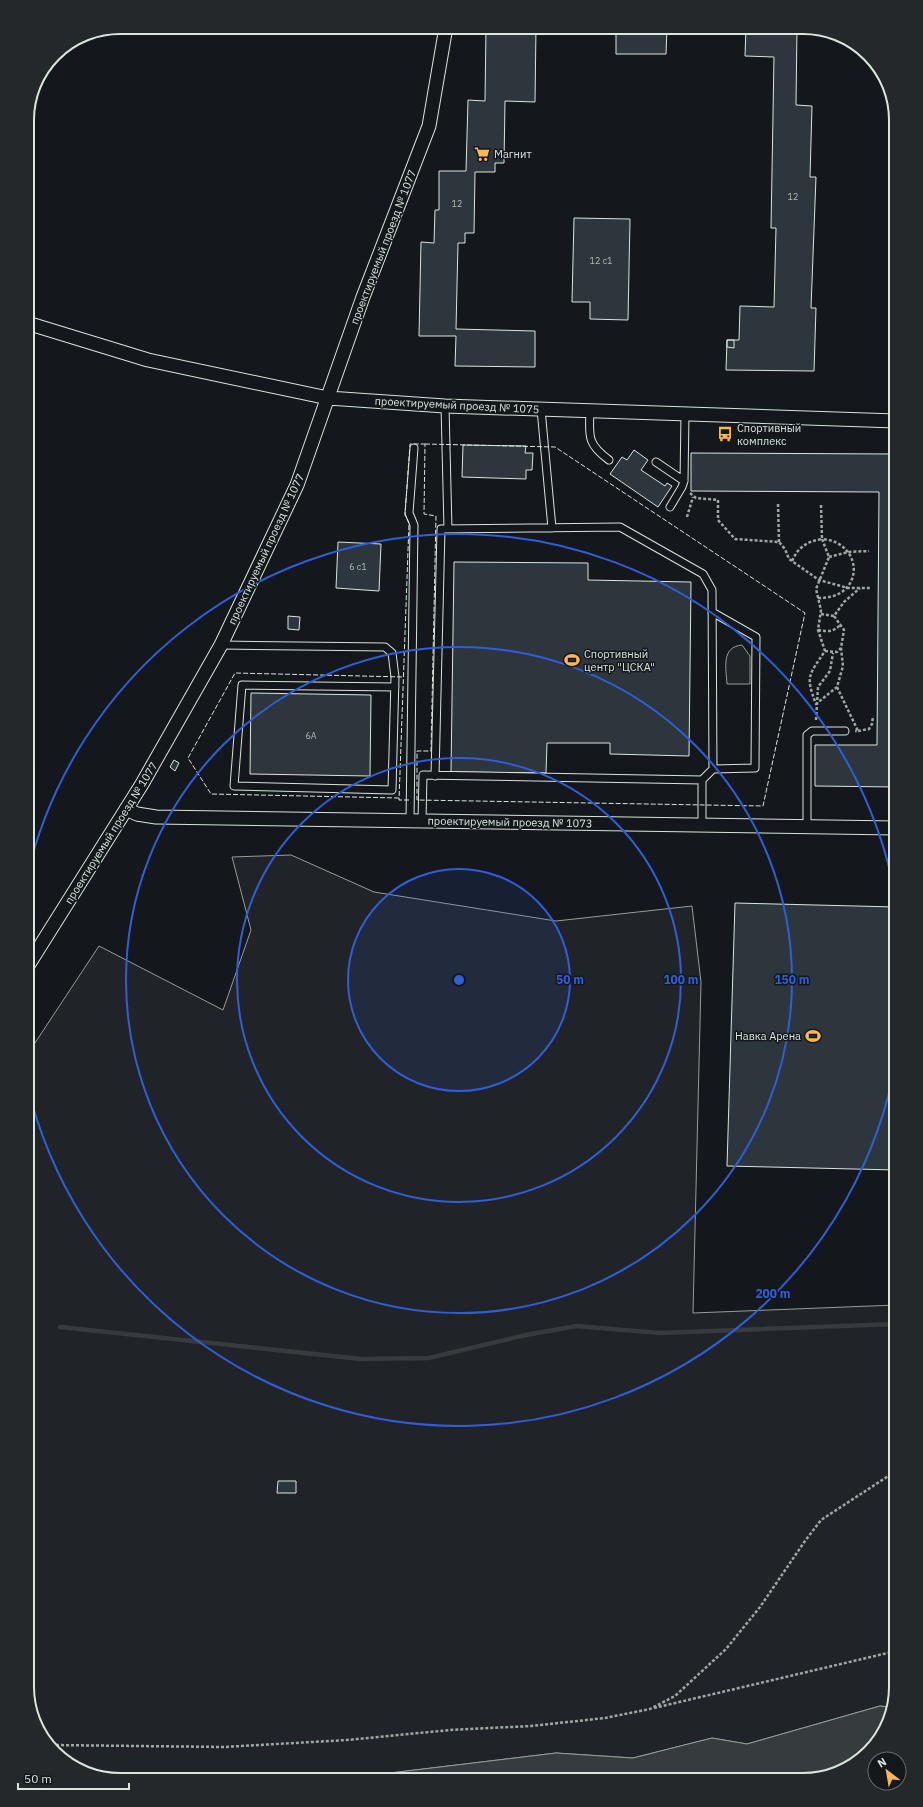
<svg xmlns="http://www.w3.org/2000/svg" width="923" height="1807" viewBox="0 0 923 1807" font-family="'IBM Plex Sans',sans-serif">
<rect width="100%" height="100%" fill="#14181c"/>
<path fill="#202428" stroke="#939e99" d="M742 645 750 656V684H727C726 668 721 647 742 645Z
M291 855 374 892 556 921 692 906 701 982 693 1313 896 1305V1688L890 1707 880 1706 747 1744 712 1738 633 1758 556 1753 332 1780H114L63 1761 34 1723 27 1687V1055L99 946 223 1010 251 930 232 857Z"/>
<path fill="#363b3e" stroke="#939e99" d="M880 1706 890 1707 880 1739 839 1773 803 1780H332L556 1753 633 1758 712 1738 747 1744Z"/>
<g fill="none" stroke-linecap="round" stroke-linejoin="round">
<path stroke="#363b3e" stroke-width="4.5" d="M60 1327 361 1359 429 1358 526 1335 576 1326 660 1333 896 1324"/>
</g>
<path fill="#2c363c" stroke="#d8e6dc" d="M486 27H536L535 102 505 101 504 163H495V172H475L474 233H465V243H458L456 329 535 331V367L455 366 456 336H419L421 242 434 243 435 210H439V171H466L468 100 485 101Z
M616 27H667L666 54H616Z
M746 27H797L796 105 812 106 810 177H816L811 308H816L814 371 726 370 727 340H739L740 306 774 307 776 228H771L774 57 745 56Z
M574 218 630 219 628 320 590 319V302H572Z
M727 340H734V348L727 347Z
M463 445 526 446 525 453H533L532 470H526V479L462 477Z
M634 450 648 460 641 470 665 486 667 483 672 486 658 507 610 474 622 457 627 460Z
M691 453 896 454V787L815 786V745H877L879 492 691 491Z
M338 542 381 544 379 591 336 588Z
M454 562 588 563V580L691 582 689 756 610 754V743H547L546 773 451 772Z
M288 616 300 617 299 630 288 629Z
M251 693 371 695 370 776 250 774Z
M174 760 179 763 175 771 170 767Z
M735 903 896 907V1170L727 1166Z
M278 1481H296V1493H277Z"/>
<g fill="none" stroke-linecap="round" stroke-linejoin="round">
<g stroke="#d8e6dc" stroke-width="9">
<path id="lane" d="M445 406 448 529
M541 409 552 528
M590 411C589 436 587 444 609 460
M656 462 684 481
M670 507 682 487 684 481 685 414
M712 612 756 637 755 768 713 769
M221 645 385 647 392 653 395 677 392 790 234 786 242 685 395 687
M435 776 441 529 620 527 703 574 712 590 713 769 702 780
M410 821 414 525 409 513 414 448
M422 821 423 775 702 780V825
M807 827V735L812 731H845"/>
</g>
<g stroke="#d8e6dc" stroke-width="15">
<path id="street" d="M27 323 148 360 328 398 445 406 896 421
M126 809 137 814 156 817 896 828
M27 967 142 784 221 645 297 485 363 297 429 126 446 27"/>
</g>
<path stroke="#9da8a2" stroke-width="2.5" stroke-dasharray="3 2" stroke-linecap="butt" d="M690 493 696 498 718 500V520L735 539 779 542 785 549 789 559 819 580 848 588H870
M778 504 779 542
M687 517 693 497
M829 557 848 552 869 551
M792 561C798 547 808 541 822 539L821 505
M818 598C866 599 864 542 822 539L829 557 816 589 821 610 818 630 825 651C809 675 805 676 816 704L837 687 843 666 841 648 844 630 834 616 844 602 860 588
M821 614 834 616
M818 630C828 632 834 632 841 624
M825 651 837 652 841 648
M837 687 858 731H855
M816 720 818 687 830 671 833 653
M858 731 869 729 872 724 873 716
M654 1708 896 1651
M51 1745 224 1747 347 1740 450 1730 531 1726 605 1718 650 1709 675 1696 726 1649 760 1607 805 1541 821 1520 896 1471"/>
<use href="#lane" stroke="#14181c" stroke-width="7"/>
<use href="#street" stroke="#14181c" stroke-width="13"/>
<path stroke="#d8e6dc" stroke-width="1" stroke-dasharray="5 2" stroke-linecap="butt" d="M425 444 555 447 805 613 763 806 417 800V751H431L436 516 424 514Z
M399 798 211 794 188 758 235 673 404 677
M409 800H399L409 523 405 515 410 444H425"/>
</g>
<circle cx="459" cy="980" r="111" fill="#305dd8" fill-opacity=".12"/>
<g fill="none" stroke="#305dd8" stroke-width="2">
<circle cx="459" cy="980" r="111"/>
<circle cx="459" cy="980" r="222"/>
<circle cx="459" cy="980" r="333"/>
<path d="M896 1061A444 444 0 0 1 27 1084M27 876A444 444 0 0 1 896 899"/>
</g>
<defs>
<g id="supermarket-bare" transform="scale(1.2)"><path d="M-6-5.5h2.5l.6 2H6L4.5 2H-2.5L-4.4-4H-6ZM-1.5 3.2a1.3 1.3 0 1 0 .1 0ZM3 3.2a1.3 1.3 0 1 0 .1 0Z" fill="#ffb74d" stroke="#14181c" stroke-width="2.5" paint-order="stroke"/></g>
<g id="bus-bare" transform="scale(1.2)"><path d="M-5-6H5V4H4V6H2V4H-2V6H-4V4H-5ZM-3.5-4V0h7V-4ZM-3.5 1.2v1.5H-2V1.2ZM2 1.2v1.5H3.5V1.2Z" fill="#ffb74d" stroke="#14181c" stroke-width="2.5" paint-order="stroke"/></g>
<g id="stadium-bare" transform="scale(1.2)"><path d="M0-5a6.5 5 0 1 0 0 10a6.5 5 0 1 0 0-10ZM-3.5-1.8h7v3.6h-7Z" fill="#ffb74d" stroke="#14181c" stroke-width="2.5" paint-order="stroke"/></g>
</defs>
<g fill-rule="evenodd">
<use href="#supermarket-bare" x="482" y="154"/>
<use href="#bus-bare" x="725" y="434"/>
<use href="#stadium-bare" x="572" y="660"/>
<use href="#stadium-bare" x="813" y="1036"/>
</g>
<g text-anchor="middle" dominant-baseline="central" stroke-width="3" stroke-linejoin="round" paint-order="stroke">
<g font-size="9" fill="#adbab4">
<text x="793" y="196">12</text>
<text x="457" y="203">12</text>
<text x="601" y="260">12 с1</text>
<text x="358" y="566">6 с1</text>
<text x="311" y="735">6А</text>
</g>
<g font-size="11" fill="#d8e6dc" stroke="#14181c" text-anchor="start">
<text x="494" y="154">Магнит</text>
<text x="737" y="428">Спортивный<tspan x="737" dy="13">комплекс</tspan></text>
<text x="584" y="654">Спортивный<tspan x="584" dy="13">центр "ЦСКА"</tspan></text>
<text x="801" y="1036" text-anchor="end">Навка Арена</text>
</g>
<g font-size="11" fill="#d8e6dc" stroke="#14181c">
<text transform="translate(383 247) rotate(-69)">проектируемый проезд № 1077</text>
<text transform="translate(457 405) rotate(3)">проектируемый проезд № 1075</text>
<text transform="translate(266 549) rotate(-65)">проектируемый проезд № 1077</text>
<text transform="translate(510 822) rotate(1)">проектируемый проезд № 1073</text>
<text transform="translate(111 833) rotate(-58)">проектируемый проезд № 1077</text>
</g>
</g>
<path d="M0 0H923V1807H0ZM120 34H803A86 86 0 0 1 889 120V1687A86 86 0 0 1 803 1773H120A86 86 0 0 1 34 1687V120A86 86 0 0 1 120 34Z" fill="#24282b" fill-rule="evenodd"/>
<path fill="none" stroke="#d8e6dc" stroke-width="2" d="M120 34H803A86 86 0 0 1 889 120V1687A86 86 0 0 1 803 1773H120A86 86 0 0 1 34 1687V120A86 86 0 0 1 120 34Z"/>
<circle cx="459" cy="980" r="6" fill="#305dd8" stroke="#14181c" stroke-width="2"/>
<g font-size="12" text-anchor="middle" font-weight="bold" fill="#305dd8" stroke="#14181c" stroke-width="3" stroke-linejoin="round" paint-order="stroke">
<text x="570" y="984">50 m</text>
<text x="681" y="984">100 m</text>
<text x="792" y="984">150 m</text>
<text x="773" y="1298">200 m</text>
</g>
<g transform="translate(887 1771) rotate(329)"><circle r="19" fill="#14181c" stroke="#626a69"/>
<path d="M0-3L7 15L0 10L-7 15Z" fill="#ffb74d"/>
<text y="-6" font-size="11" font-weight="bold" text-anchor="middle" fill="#d8e6dc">N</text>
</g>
<path d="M18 1783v6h111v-6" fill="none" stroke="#d8e6dc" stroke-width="2"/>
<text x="24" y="1783" font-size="12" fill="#d8e6dc" stroke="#14181c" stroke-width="3" paint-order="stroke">50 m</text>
</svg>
